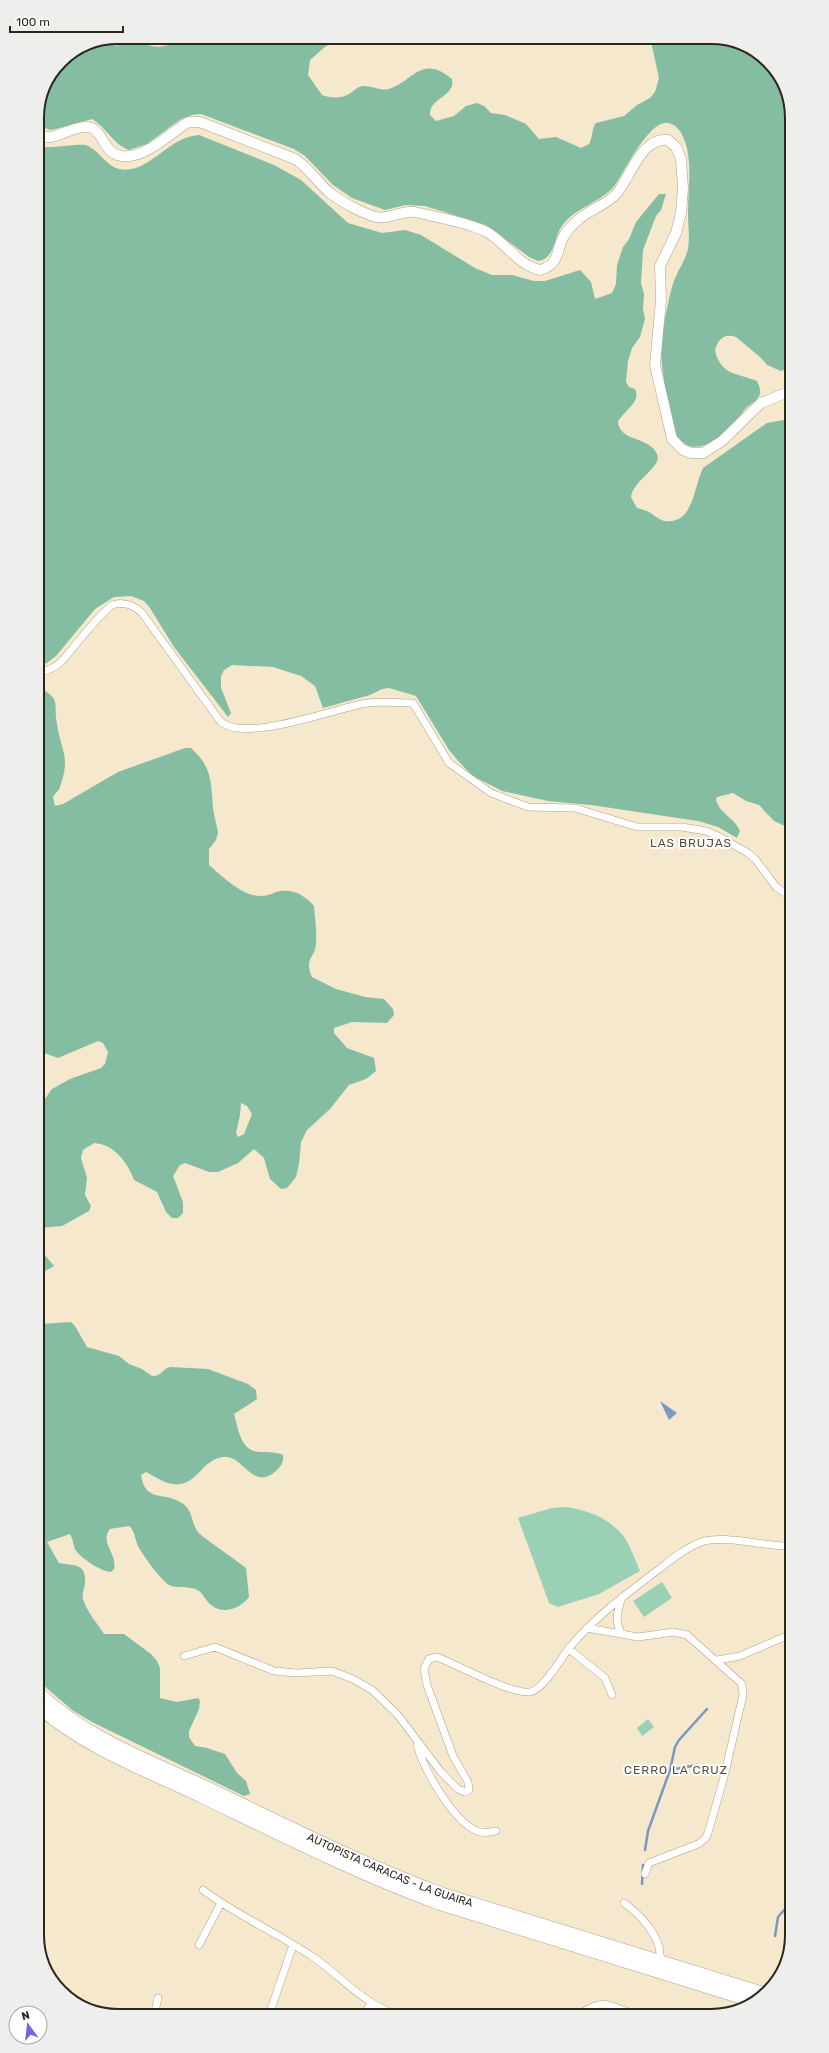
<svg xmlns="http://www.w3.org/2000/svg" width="829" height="2053" viewBox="0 0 829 2053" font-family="Rubik,sans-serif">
<rect width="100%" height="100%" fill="#f5e8cc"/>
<path fill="#9ad1b6" d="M564 1507C586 1509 610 1518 624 1537 631 1547 635 1560 640 1571L599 1594 558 1607 549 1603 518 1518 552 1508Z
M662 1582 672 1598 644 1617 633 1601Z
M648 1719 654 1727 642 1736 637 1728Z"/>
<path fill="#84bda2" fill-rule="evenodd" d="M182 37H348L326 46 310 60 308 75 322 95C330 98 341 99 349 94 353 92 355 89 359 87 369 83 379 92 389 89 414 81 421 54 452 79 456 97 429 97 430 115L436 121 454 116 466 106 477 103 484 106 491 113 505 115 526 124 539 139 556 137 581 148 589 144C593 137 592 127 596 123L624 116 637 105 650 98 655 92 659 78 652 46 648 37H716L760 54 788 92V238L786 267 788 289V368L781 371 767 365 760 357 736 337C724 333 718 340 715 350 720 375 737 373 757 381 759 386 762 391 759 396 757 400 751 404 747 407 743 411 739 417 735 422 723 436 698 458 680 440 668 426 663 373 661 355 660 341 669 294 674 281 678 270 685 261 688 249 690 237 688 225 688 213 688 190 693 161 684 139 682 132 676 125 669 123 649 119 625 171 615 185 601 203 575 207 562 226 553 238 556 258 538 261L529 257 486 225 425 206 406 205 385 210 352 198 333 185 305 156 294 149 201 114 192 115 181 119 147 144 129 150C113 144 107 128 92 119L56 129 50 130 37 125V113L45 82 61 61 87 43 109 39 110 43 116 46 134 39C152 49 166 50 182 37Z
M199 135 274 165 301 180 348 223 382 233 405 230 421 235 475 268 492 275H512L534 281H545L580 270 591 282 595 299 612 293 616 284 617 265 623 247 629 239 636 222 659 194H666L661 210 656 216 643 250 641 283 644 294 643 309 645 319 640 337 632 348 628 361 626 382 629 387 635 389C642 402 623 411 618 422 620 442 649 436 657 454 663 467 633 480 631 497L637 508C641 509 645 510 649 512 654 515 659 520 665 521 694 525 694 485 703 468L767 423 789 419V828L774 821 759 805 746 801 733 793 717 797 716 800C720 814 735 818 740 831L737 838 718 827 698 821 591 805 548 801 502 791 473 776 461 764 449 750 416 696 389 688 382 689 370 695 323 708 315 686 301 676 273 667 232 665 224 670 221 676V688L231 713 228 717 174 647 150 608 144 601 131 596 114 597 95 609 56 656 47 663 38 665 37 146C52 150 81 142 88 146 104 154 109 174 132 169 157 163 171 137 199 135Z
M38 686C62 701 53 700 57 724 61 752 71 756 60 787 59 791 55 793 53 797L55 806 63 804 118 772 185 748H191C212 767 211 781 213 808 214 817 217 825 218 833L216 840 209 849V865C223 877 242 896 261 896 266 896 272 894 276 892 292 888 303 894 314 906 315 918 317 932 316 944 314 960 304 958 312 977L336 989 365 997 384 999 393 1009 394 1015 387 1023 352 1022 334 1028V1033L347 1048 374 1058 376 1071 366 1079 349 1085 330 1109 307 1130 301 1142 299 1164 296 1177 287 1188 281 1189 270 1179 264 1158 254 1149 238 1163 218 1172H209L185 1163 180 1165 173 1176 183 1202V1213L178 1218H172L166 1212 157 1192 134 1180C128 1163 114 1144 94 1143L83 1150 81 1158 87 1178 85 1195 91 1206 89 1211 62 1226 40 1228 39 1107 52 1089 70 1079 101 1068 105 1064 108 1052 103 1043 98 1041 58 1058 39 1051ZM241 1103 247 1106 252 1114 244 1134 238 1137 236 1133 240 1115Z
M40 1249 54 1266 40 1274Z
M71 1322 75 1326 87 1347 119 1356 129 1364 142 1369 152 1376C161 1377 162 1369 170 1367L208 1369 248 1384 256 1390 257 1399 234 1414C239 1430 240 1452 261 1452 269 1452 276 1452 283 1455 284 1462 281 1467 276 1471 252 1492 243 1454 223 1457 199 1460 197 1491 168 1483 161 1481 154 1476 146 1472L141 1475C145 1502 163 1492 180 1502 192 1508 191 1520 197 1531 199 1535 239 1562 246 1568L249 1597C240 1609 223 1615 211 1605 206 1601 204 1595 199 1591 189 1584 174 1591 165 1582 155 1572 146 1559 139 1548 135 1541 135 1530 129 1526L110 1529C99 1542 118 1555 114 1569L111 1572C101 1572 78 1556 75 1549 73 1544 73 1539 70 1534L47 1542 59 1563C73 1566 87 1562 85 1584 84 1589 82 1593 83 1599 87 1612 97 1623 104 1634H124L151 1654 157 1661 160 1668V1698L177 1702 198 1698 200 1701 199 1709 189 1731V1737L195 1746 207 1748 225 1754 237 1773 246 1781 250 1794 244 1796 92 1722 72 1710 41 1683 40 1324Z"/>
<path fill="#7a98c2" d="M660 1401 677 1413 669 1420Z"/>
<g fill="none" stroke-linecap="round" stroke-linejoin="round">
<path stroke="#7a98c2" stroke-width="2.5" d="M670 1770 697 1765
M645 1850 648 1831 670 1770 675 1747 679 1740 707 1709
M642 1884 643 1865
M775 1936 778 1917 792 1901"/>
<g stroke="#aea288" stroke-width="8">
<path id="minor" d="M38 672C61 670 68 652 82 637 91 626 101 614 112 605 124 601 133 605 142 613L220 721C243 744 336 708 367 703 382 701 398 703 413 703L449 763 491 793 528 807 575 808 637 827H682L706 831 720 837 748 853 756 860 776 887 790 896
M587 1628 638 1637 674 1632 687 1635 742 1684 743 1695 724 1777 708 1833 705 1839 698 1844 649 1863 645 1874
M621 1633C614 1621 618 1609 622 1597
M569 1649 605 1678 612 1695
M184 1656 215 1647 274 1671 297 1673 332 1671 353 1679 372 1690 397 1714 441 1772 458 1789 465 1792 469 1790 468 1782 453 1756 427 1685 424 1669 429 1659 437 1657C458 1665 510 1694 530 1692 542 1691 561 1659 569 1648 595 1617 626 1594 658 1570 671 1560 685 1548 701 1542 724 1534 764 1547 791 1546
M717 1660 740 1656 791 1634
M417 1745C424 1770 453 1821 477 1831 483 1834 490 1832 496 1831
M790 1885 792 1883
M203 1890C238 1916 277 1933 313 1957 342 1977 360 2001 395 2014
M624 1903C641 1915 663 1938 660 1961
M199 1945 221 1903
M581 2013C603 2000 605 2003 628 2012
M365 2014 371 2003
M269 2015 293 1945
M154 2016 158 1998"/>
</g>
<g stroke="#aea288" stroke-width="11">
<path id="secondary" d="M37 135C57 143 68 126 87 127 94 127 97 132 101 137 104 142 107 148 112 152 133 168 168 136 185 124L189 122H200L295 159C309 168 317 182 330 193 340 201 364 214 376 217 389 220 402 210 415 212 436 217 466 222 485 231 505 241 517 265 540 270 564 263 554 245 568 230 574 223 582 216 591 211 601 205 611 201 618 192 631 175 642 137 668 140L676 147 681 159 683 188 681 213 676 233 660 266 661 300 655 365 672 439 683 450 691 453H703L722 441 761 403 788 392"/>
</g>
<g stroke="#aea288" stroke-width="13">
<g id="trunk">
<path id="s1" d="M41 1695C87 1738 150 1761 206 1787 284 1824 362 1864 443 1894L763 1993"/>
<path d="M41 1709C87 1749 148 1771 202 1797 281 1835 358 1874 440 1904L752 2001"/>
</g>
</g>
<use href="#minor" stroke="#fff" stroke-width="7"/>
<use href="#secondary" stroke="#fff" stroke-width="10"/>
<use href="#trunk" stroke="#fff" stroke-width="12"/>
</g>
<g text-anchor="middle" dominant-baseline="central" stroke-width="4" stroke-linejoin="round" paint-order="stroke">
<g font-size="11" fill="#2c271c" stroke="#fff">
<text stroke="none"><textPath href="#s1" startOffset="392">AUTOPISTA CARACAS - LA GUAIRA</textPath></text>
</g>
<g font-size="12" letter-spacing="1" fill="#574c34" stroke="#fff">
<text x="691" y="843">LAS BRUJAS</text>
<text x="676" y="1770">CERRO LA CRUZ</text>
</g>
</g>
<path d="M0 0H829V2053H0ZM118 44H711A74 74 0 0 1 785 118V1935A74 74 0 0 1 711 2009H118A74 74 0 0 1 44 1935V118A74 74 0 0 1 118 44Z" fill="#eeeeed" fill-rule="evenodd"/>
<path fill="none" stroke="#2c271c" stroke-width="2" d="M118 44H711A74 74 0 0 1 785 118V1935A74 74 0 0 1 711 2009H118A74 74 0 0 1 44 1935V118A74 74 0 0 1 118 44Z"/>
<g transform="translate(28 2025) rotate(345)"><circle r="19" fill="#ffffff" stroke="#aba9a4"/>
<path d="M0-3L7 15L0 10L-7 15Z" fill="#7863de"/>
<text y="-6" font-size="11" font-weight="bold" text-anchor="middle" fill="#2c271c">N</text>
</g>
<path d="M10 26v6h113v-6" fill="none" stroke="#2c271c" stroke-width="2"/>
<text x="16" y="26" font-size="12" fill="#2c271c" stroke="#ffffff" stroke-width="3" paint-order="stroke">100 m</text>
</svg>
